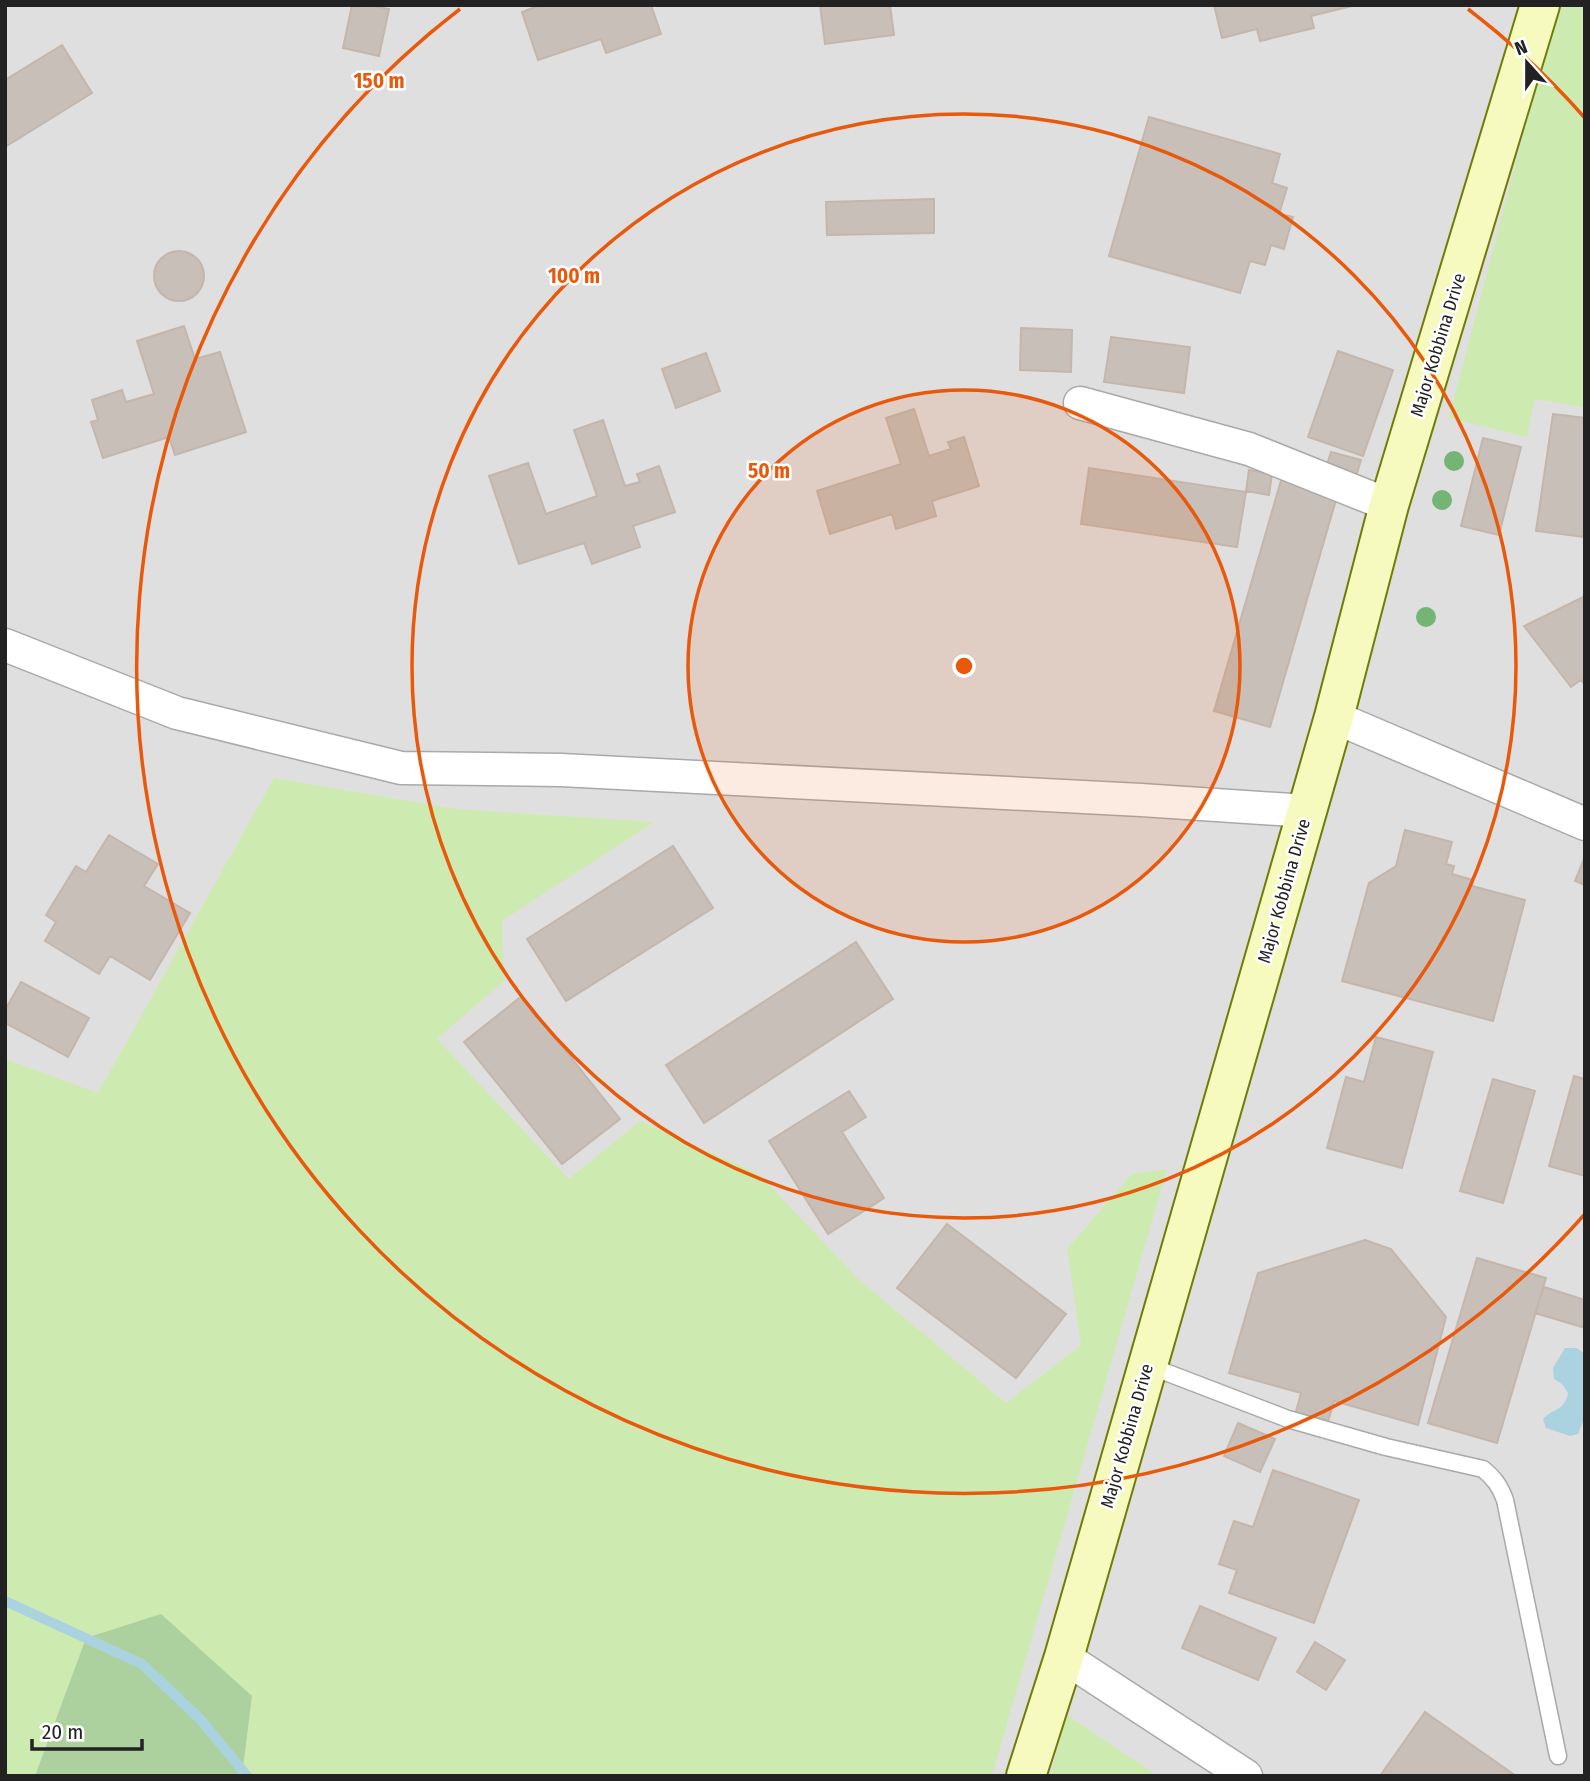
<svg xmlns="http://www.w3.org/2000/svg" width="1590" height="1781" viewBox="0 0 1590 1781" font-family="'Fira Sans Condensed',sans-serif">
<rect width="100%" height="100%" fill="#f2efe9"/>
<path fill="#e0dfdf" d="M5 5H1585V1776H5Z"/>
<path fill="#cdebb0" d="M1557 5H1585V408L1535 399 1527 437 1449 418Z
M274 778 456 809 654 822 502 921 504 981 437 1039 569 1179 640 1121 759 1174 858 1279 1006 1403 1081 1345 1067 1249 1132 1174 1167 1169 992 1776H242L252 1696 86 1638 35 1776H5V1059L98 1093Z
M1067 1715 1158 1776H1050Z"/>
<path fill="#add19e" d="M161 1614 252 1696 242 1776H35L86 1638Z"/>
<path fill="#aad3df" d="M1565 1348H1577L1585 1354V1417L1578 1434 1570 1436 1546 1428 1543 1419C1553 1408 1565 1411 1568 1393L1562 1384 1554 1379 1553 1368Z"/>
<g fill="none" stroke-linecap="round" stroke-linejoin="round">
<path stroke="#aad3df" stroke-width="10" d="M5 1601 142 1664 201 1720 247 1776"/>
</g>
<path fill="#c7bfb8" stroke="#c4b6ab" stroke-width="2" d="M352 5H370L389 9 379 56 343 48Z
M540 5H651L661 34 606 53 601 39 538 60 522 12Z
M820 5H890L894 35 825 44Z
M1214 5H1356L1311 16 1314 28 1260 41 1257 29 1222 38Z
M62 45 92 93 5 147V80Z
M1149 117 1280 154 1272 183 1287 188 1279 214 1293 217 1284 249 1271 245 1265 265 1250 261 1240 293 1109 256Z
M934 199V233L827 235 826 202Z
M154 276a25 25 0 1 1 50 0a25 25 0 1 1-50 0Z
M184 326 195 359 220 352 246 432 175 455 169 437 103 458 91 422 98 420 92 400 122 390 126 402 154 394 137 341Z
M1021 328 1072 330 1071 372 1020 370Z
M1111 337 1190 347 1184 393 1104 382Z
M1338 351 1393 370 1363 456 1308 437Z
M706 353 720 391 676 408 662 369Z
M914 409 929 456 951 449 948 442 964 437 979 486 932 501 936 516 896 529 892 514 830 534 817 491 901 464 886 418Z
M1553 414 1585 418V537L1536 531Z
M603 420 625 486 640 482 637 474 659 466 675 512 633 526 640 547 592 564 584 543 519 564 489 476 528 463 546 514 597 496 574 430Z
M1483 438 1521 447 1499 535 1461 526Z
M1331 452 1361 460 1353 486 1323 477Z
M1089 468 1246 492 1237 547 1081 524Z
M1249 470 1272 474 1269 495 1246 491Z
M1282 477 1338 493 1270 727 1214 711Z
M1585 596V684L1581 680 1571 687 1524 626Z
M1405 830 1452 842 1446 864 1454 866 1452 874 1473 880 1472 886 1525 900 1493 1021 1342 981 1369 883 1396 866Z
M109 835 158 864 144 886 190 913 150 980 110 956 99 974 45 941 56 922 46 915 76 866 86 872Z
M673 846 713 908 566 1001 527 939Z
M1585 856V885L1575 881Z
M856 942 893 999 704 1123 666 1065Z
M21 982 89 1018 68 1057 5 1023V1010Z
M522 996 620 1119 562 1164 464 1042Z
M1376 1037 1433 1052 1402 1168 1327 1148 1346 1077 1364 1082Z
M1574 1076 1585 1079V1176L1549 1166Z
M1493 1079 1535 1091 1503 1203 1460 1191Z
M849 1091 866 1117 842 1132 884 1198 828 1234 769 1141Z
M947 1224 1066 1314 1016 1378 897 1288Z
M1365 1240 1391 1249 1446 1317 1418 1425 1334 1401 1327 1425 1295 1415 1301 1393 1229 1373 1258 1273Z
M1477 1258 1546 1278 1497 1443 1428 1423Z
M1544 1287 1585 1300V1328L1535 1313Z
M1238 1423 1275 1439 1260 1472 1224 1456Z
M1273 1470 1359 1500 1314 1623 1229 1593 1237 1570 1219 1564 1234 1521 1253 1527Z
M1200 1606 1276 1638 1258 1680 1182 1648Z
M1315 1642 1345 1660 1326 1690 1297 1672Z
M1425 1712 1516 1776H1380Z"/>
<g fill="none" stroke-linecap="round" stroke-linejoin="round">
<g stroke="#a9a9a9" stroke-width="19">
<path id="lane" d="M1147 1365 1288 1419 1386 1447 1483 1469C1494 1478 1500 1486 1505 1500L1558 1756"/>
</g>
<g stroke="#a9a9a9" stroke-width="35">
<path id="street" d="M1080 403 1249 449 1389 505
M5 645 177 713 401 768 561 770 1141 800 1307 811
M1334 717 1585 824
M1064 1657 1246 1776"/>
</g>
<g stroke="#707d05" stroke-width="42">
<path id="secondary" d="M1026 1776 1064 1657 1334 717 1389 505 1540 5"/>
</g>
<use href="#lane" stroke="#fff" stroke-width="16"/>
<use href="#street" stroke="#fff" stroke-width="32"/>
<use href="#secondary" stroke="#f7fabf" stroke-width="38"/>
</g>
<g fill="#74b475">
<circle cx="1454" cy="461" r="10"/>
<circle cx="1442" cy="500" r="10"/>
<circle cx="1426" cy="617" r="10"/>
</g>
<circle cx="964" cy="666" r="276" fill="#e8590c" fill-opacity=".12"/>
<g fill="none" stroke="#e8590c" stroke-width="3.5">
<circle cx="964" cy="666" r="276"/>
<circle cx="964" cy="666" r="552"/>
<path d="M1584 1215A828 828 0 1 1 460 9M1468 9A828 828 0 0 1 1584 117"/>
</g>
<g text-anchor="middle" dominant-baseline="central" stroke-width="5" stroke-linejoin="round" paint-order="stroke">
<g font-size="18" fill="#222" stroke="#fff">
<text transform="translate(1438 345) rotate(-73)">Major Kobbina Drive</text>
<text transform="translate(1284 891) rotate(-74)">Major Kobbina Drive</text>
<text transform="translate(1127 1436) rotate(-74)">Major Kobbina Drive</text>
</g>
</g>
<circle cx="964" cy="666" r="10" fill="#e8590c" stroke="#fff" stroke-width="3.5"/>
<g font-size="21" text-anchor="middle" font-weight="bold" fill="#e8590c" stroke="#fff" stroke-width="5" stroke-linejoin="round" paint-order="stroke">
<text x="379" y="88">150 m</text>
<text x="574" y="283">100 m</text>
<text x="769" y="478">50 m</text>
</g>
<rect width="1590" height="1781" fill="none" stroke="#222222" stroke-width="14"/>
<g transform="translate(1527 63) rotate(339)" stroke="#ffffff" stroke-width="5" paint-order="stroke">
<path d="M0-5L12 26L0 18L-12 26Z" fill="#222222"/>
<text y="-10" font-size="19" font-weight="bold" text-anchor="middle" fill="#222222">N</text>
</g>
<path d="M32 1739v10h110v-10" fill="none" stroke="#222222" stroke-width="3.5"/>
<text x="42" y="1739" font-size="21" fill="#222222" stroke="#ffffff" stroke-width="5" paint-order="stroke">20 m</text>
</svg>
